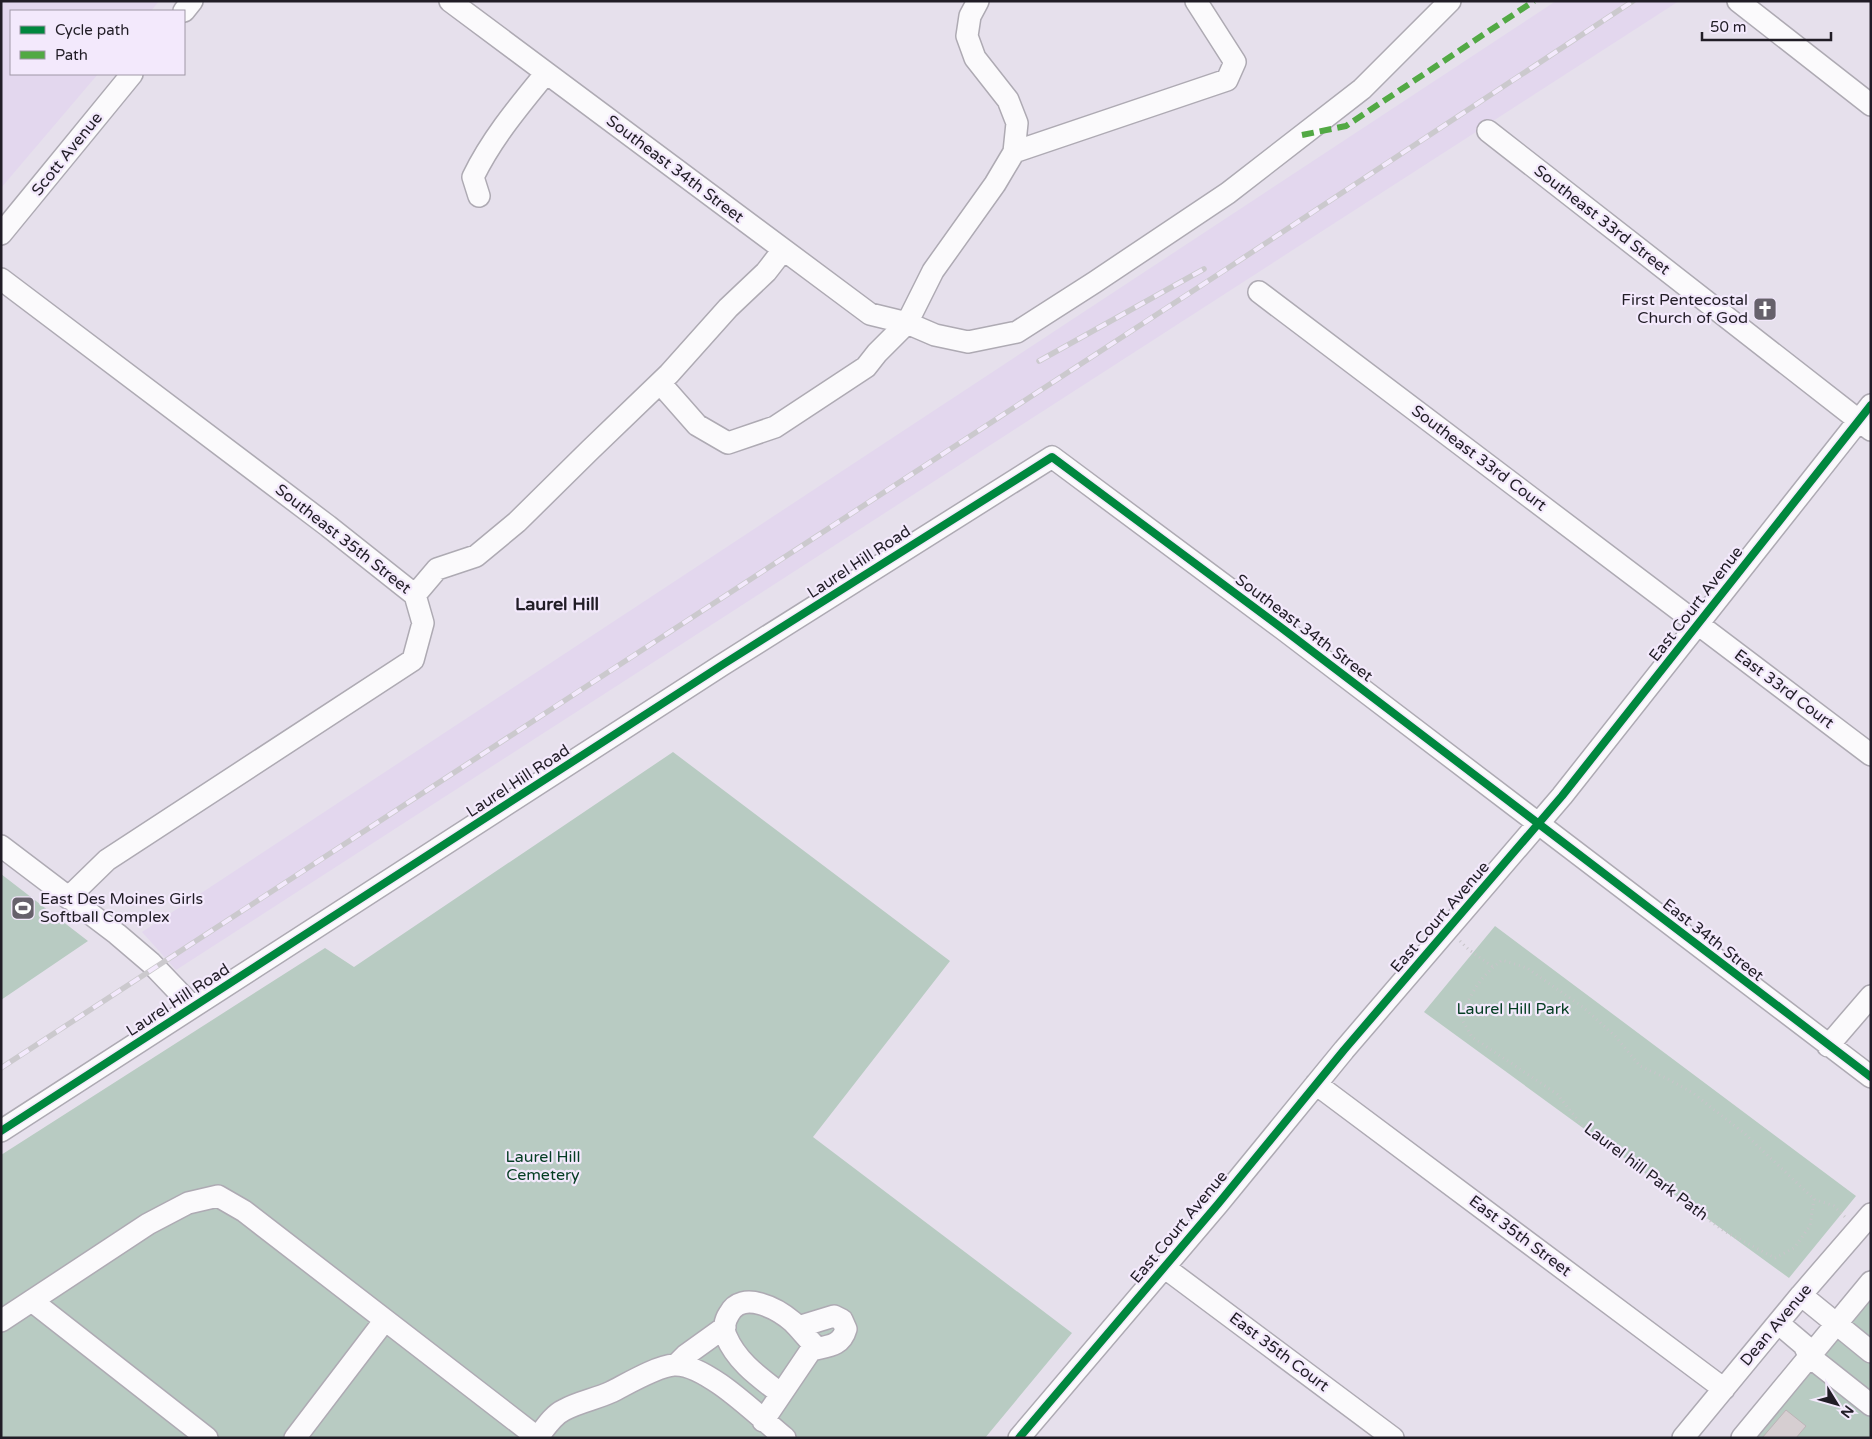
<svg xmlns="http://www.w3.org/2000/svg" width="1872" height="1439" viewBox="0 0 1872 1439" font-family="'Varela Round',sans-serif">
<rect width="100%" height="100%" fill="#e6e0ec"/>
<path fill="#e3d7ee" d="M1 1H159L151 11H11V74H98L1 188Z
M1556 1H1679L176 970 142 932Z"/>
<path fill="#b8cbc2" d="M673 752 950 961 813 1137 1072 1333 985 1438H1V1155L325 948 354 967Z
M1 874 88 941 1 1000Z
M1495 926 1856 1196 1789 1278 1424 1012Z
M1871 1268V1438H1729Z"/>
<path fill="#d6ced1" stroke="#bcb4b7" d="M1786 1410 1806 1426 1796 1438H1762Z"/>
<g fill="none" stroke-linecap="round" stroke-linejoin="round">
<g stroke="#aeaab3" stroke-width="24">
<path id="minor" d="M450 1 870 314 907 323 935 335 968 342 1017 332 1095 282 1228 193 1362 89 1450 1
M1738 1 1871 105
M184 11 192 1
M1488 131 1871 430
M1014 152 1227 80 1235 62 1196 1
M479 196 473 177C492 138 519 106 546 73
M1 234 132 74
M1 279 328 526 415 595 423 623 413 660 107 860 68 898
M1259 292 1871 755
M660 383 697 425 728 443 775 427 866 367 877 353 907 323 933 271 995 184 1014 152 1017 123 1008 100 975 58 967 36 970 16 978 1
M415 595 437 569 476 556 517 522 590 450 669 374 728 308 766 272 783 250
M1 846 117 934 151 963 193 1007
M1828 1046 1871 996
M1316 1084 1724 1389
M1 1131 722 665 1052 457 1283 629 1871 1077
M1164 1267 1393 1438
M1801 1295 1871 1352
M32 1301 207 1438
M1 1321 148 1224 188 1203 218 1196 244 1211 538 1438
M1778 1323 1804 1345 1809 1356 1871 1405
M798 1327 834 1316 842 1320 846 1329C841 1347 827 1346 811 1350
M676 1365 686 1355 725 1327
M763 1421 811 1350 814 1345C807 1338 800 1329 793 1322 778 1309 742 1289 729 1314 725 1320 723 1329 726 1336 737 1362 759 1377 781 1394
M538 1437C545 1428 553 1415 564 1410 578 1402 596 1399 611 1392 627 1384 657 1366 674 1365 706 1363 760 1418 785 1438
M295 1438 385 1320
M1019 1438 1218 1204 1344 1050 1562 796 1871 405
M1683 1438 1801 1295 1871 1214
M1742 1438 1871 1282"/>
</g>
<path stroke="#c7c5c9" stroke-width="3" stroke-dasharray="1 4" stroke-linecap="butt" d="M1460 941 1468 949 1493 967
M1814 1199 1810 1226 1794 1248 1775 1258 1724 1231 1585 1129 1557 1094 1472 1037 1461 1018C1471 992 1480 977 1502 960L1527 968 1584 1008 1615 1036 1640 1066 1668 1079 1693 1093 1745 1134 1814 1199 1834 1206 1845 1217"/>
<use href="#minor" stroke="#fbfafc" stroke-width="21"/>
<g stroke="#cbc9cd" stroke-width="5.5">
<path id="rail" d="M1039 361 1204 269
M1 1068 1228 268 1633 1"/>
</g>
<use href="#rail" stroke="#f3e9fc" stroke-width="4" stroke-dasharray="11" stroke-linecap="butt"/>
<path stroke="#52a944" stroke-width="6" stroke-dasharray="12 6" stroke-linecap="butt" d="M1302 135 1346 126 1534 1"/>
<g stroke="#f3e9fc" stroke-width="11">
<path id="cycleway" d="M1 1131 722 665 1052 457 1283 629 1871 1077
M1019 1438 1218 1204 1344 1050 1562 796 1871 405"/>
</g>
<use href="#cycleway" stroke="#00873e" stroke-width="8"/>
</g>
<defs>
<g id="church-square" transform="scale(1.25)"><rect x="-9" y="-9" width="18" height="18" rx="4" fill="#66616b" stroke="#f3e9fc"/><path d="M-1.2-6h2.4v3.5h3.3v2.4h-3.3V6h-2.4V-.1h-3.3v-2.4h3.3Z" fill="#fff"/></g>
<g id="stadium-square" transform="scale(1.25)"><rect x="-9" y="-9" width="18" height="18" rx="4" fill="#66616b" stroke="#f3e9fc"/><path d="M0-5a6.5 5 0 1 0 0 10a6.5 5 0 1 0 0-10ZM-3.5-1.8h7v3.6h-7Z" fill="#fff"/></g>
</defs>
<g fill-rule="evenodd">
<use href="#church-square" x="1765" y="309"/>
<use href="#stadium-square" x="23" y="908"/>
</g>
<g text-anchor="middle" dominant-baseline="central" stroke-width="4.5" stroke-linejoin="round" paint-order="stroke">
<g font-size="16" fill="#211d26" stroke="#f3e9fc">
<text transform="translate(67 154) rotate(-51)">Scott Avenue</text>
<text transform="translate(675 169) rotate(37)">Southeast 34th Street</text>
<text transform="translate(1602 220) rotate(38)">Southeast 33rd Street</text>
<text transform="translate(1479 458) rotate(37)">Southeast 33rd Court</text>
<text transform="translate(343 539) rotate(38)">Southeast 35th Street</text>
<text transform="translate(859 562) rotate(-33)">Laurel Hill Road</text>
<text transform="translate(1696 604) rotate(-52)">East Court Avenue</text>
<text transform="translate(1304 628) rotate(37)">Southeast 34th Street</text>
<text transform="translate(1784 689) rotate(37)">East 33rd Court</text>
<text transform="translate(518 781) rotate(-33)">Laurel Hill Road</text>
<text transform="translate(1440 917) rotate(-49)">East Court Avenue</text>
<text transform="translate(1713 940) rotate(38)">East 34th Street</text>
<text transform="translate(178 1000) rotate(-33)">Laurel Hill Road</text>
<text transform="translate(1646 1172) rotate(37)">Laurel hill Park Path</text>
<text transform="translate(1179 1227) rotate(-50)">East Court Avenue</text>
<text transform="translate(1520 1236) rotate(37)">East 35th Street</text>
<text transform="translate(1776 1325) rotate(-50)">Dean Avenue</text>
<text transform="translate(1279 1352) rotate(37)">East 35th Court</text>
</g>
<g font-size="16" fill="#211d26" stroke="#f3e9fc" text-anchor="end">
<text x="1748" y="300">First Pentecostal<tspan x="1748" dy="18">Church of God</tspan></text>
<text x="40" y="899" text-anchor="start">East Des Moines Girls<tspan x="40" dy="18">Softball Complex</tspan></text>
</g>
<g font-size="16" fill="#043d22" stroke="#f3e9fc">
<text x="1513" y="1009">Laurel Hill Park</text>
<text x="543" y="1157">Laurel Hill<tspan x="543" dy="18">Cemetery</tspan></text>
</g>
<g font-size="18" font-weight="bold" fill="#211d26" stroke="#f3e9fc">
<text x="557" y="604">Laurel Hill</text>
</g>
</g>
<rect width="1872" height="1439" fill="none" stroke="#211d26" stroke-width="5"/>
<rect x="10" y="10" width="175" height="65" fill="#f3e9fc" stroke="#9f97a6"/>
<rect x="20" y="26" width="25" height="8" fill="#00873e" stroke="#9f97a6"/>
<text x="55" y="35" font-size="15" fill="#211d26">Cycle path</text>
<rect x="20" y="51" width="25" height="8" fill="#52a944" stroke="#9f97a6"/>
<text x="55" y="60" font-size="15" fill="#211d26">Path</text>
<g transform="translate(1837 1404) rotate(127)" stroke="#f3e9fc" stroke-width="4" paint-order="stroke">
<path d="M0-4L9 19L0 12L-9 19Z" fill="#211d26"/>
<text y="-8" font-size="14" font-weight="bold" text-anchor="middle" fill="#211d26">N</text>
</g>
<path d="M1702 32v8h129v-8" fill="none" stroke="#211d26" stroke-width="2.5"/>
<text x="1710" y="32" font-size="15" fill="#211d26" stroke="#f3e9fc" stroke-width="4" paint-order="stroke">50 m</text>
</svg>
